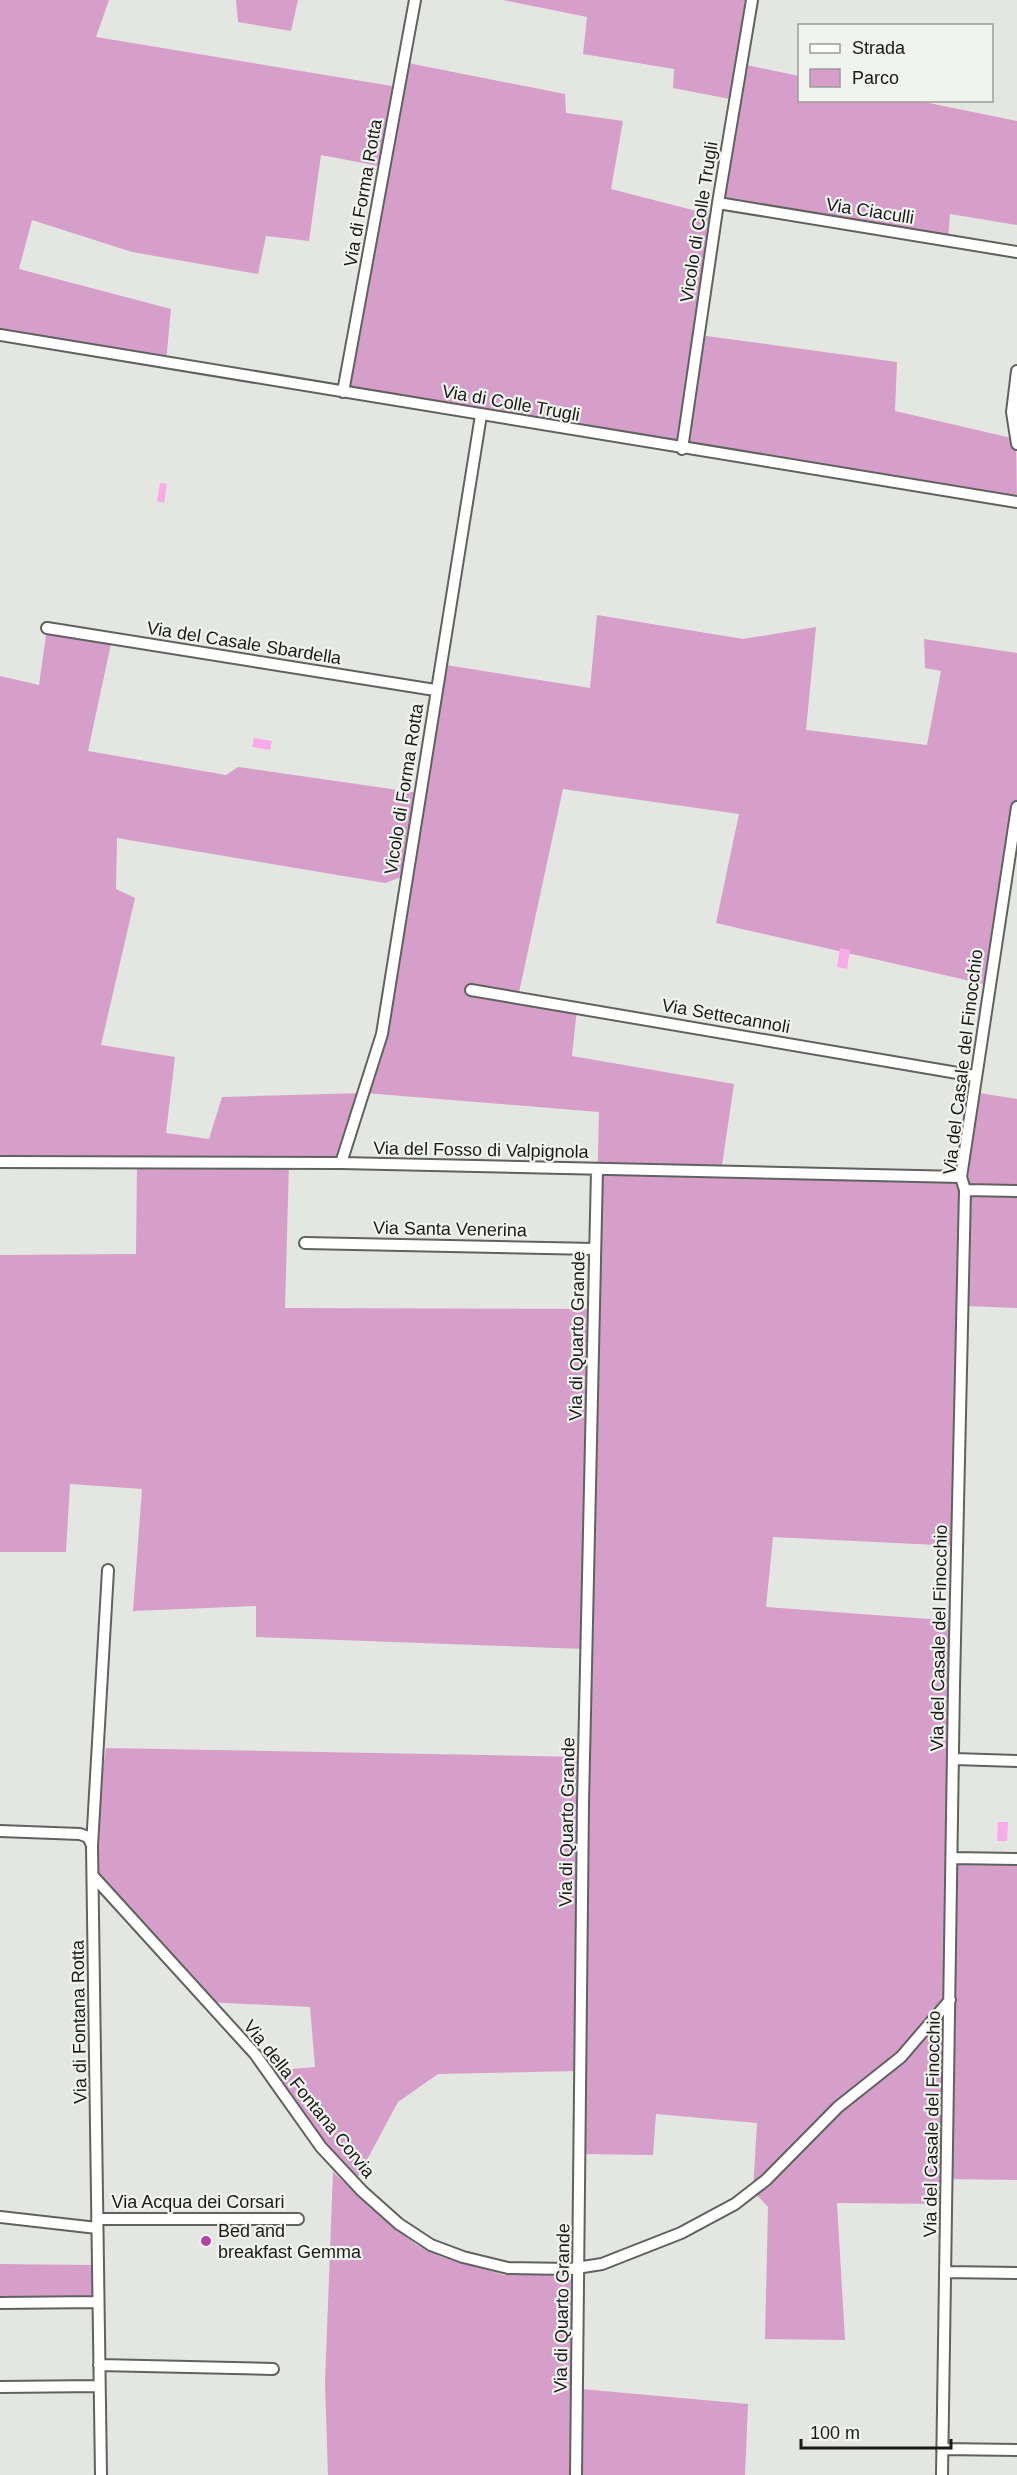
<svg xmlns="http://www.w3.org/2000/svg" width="1017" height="2475" viewBox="0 0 1017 2475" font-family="Helvetica,sans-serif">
<rect width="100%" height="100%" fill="#e4e6e1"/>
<path fill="#d59fca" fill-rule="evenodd" d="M0 0H109L96 37 398 87 403 62 565 94 566 113 623 121 611 189 716 216 699 335 897 362 895 411 1016 439 1017 503 343 392 384 167 321 155 309 241 266 236 258 274 132 252 32 220 19 269 171 309 166 362 0 335Z
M236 0H298L291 31 238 22Z
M503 0H752L741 64 799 76 800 100 919 101 1017 121V225L950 214 948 241 718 203 735 100 673 88 674 69 583 54 587 17Z
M597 615 743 639 816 627 806 730 927 745 941 671 925 668 924 639 1017 653V807L988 985 716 923 739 814 563 789 518 997 577 1008 572 1056 734 1084 721 1172 961 1177 973 1092 1017 1099V1308L967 1306 957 1546 773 1537 766 1607 956 1621 952 1858 1017 1859V2180L948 2179 947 2204 837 2203 845 2340 765 2339 768 2207 753 2191 757 2123 656 2114 653 2155 580 2154 581 2071 438 2074 398 2102 354 2184 269 2071 315 2067 310 2007 206 2002 94 1877 92 1846 106 1748 584 1757 586 1649 256 1637V1606L133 1611 142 1489 70 1484 66 1552H0V1255L136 1254 137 1163 0 1162V676L39 685 47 628 112 639 88 751 226 775 238 767 419 793 440 664 590 688ZM117 838 385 883 407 875 365 1093 222 1097 209 1139 166 1133 175 1057 101 1045 135 898 116 889ZM365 1093 599 1112 594 1309 285 1308 289 1163H341Z
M333 2172 394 2227 417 2245 442 2257 504 2275 568 2274 573 2276 571 2475H328L325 2383Z
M0 2264 94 2265V2296L0 2297Z
M581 2389 748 2404 745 2475H580Z"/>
<path fill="#f9abe9" d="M160 483 167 484 164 503 157 501Z
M254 738 272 741 270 750 252 747Z
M840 948 850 950 847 969 837 967Z
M723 1013 744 1015 743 1024 723 1022Z
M998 1822H1008L1007 1841H997Z"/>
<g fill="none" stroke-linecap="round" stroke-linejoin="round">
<g stroke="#60625e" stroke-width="14">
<path id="street" d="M718 203 1017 252
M0 335 1017 502
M1017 371 1012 412 1017 444
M343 392 415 0
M682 449 718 203 752 0
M47 628 435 690
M471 990 975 1076
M0 1162 341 1163 961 1177
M341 1163 382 1034 481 415
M965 1190 1017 1191
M305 1243 595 1249
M954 1759 1017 1761
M0 1831 80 1834 88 1837 92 1845
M952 1858 1017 1859
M94 1877 255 2054 321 2147 362 2191 399 2224 431 2245 463 2257 508 2268 570 2269 602 2264 681 2233 735 2204 766 2180 838 2107 901 2057 950 2000
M0 2217 97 2228
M97 2219H298
M945 2272 1017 2273
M0 2303 98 2302
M99 2365 273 2369
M0 2387 99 2386
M942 2449 1017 2450
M101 2475 92 1846 108 1570
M576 2475 583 1803 597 1170
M942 2475 954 1685 965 1190 961 1177 1017 807"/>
</g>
<use href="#street" stroke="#fff" stroke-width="10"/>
</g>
<circle fill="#b243a1" stroke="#f1f3ef" stroke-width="2" cx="206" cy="2241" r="6"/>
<g text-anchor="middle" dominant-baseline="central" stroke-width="4.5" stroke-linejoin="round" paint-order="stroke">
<g font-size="18" fill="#1a1b19" stroke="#f1f3ef">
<text transform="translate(363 193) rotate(-80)">Via di Forma Rotta</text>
<text transform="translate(870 211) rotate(9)">Via Ciaculli</text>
<text transform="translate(699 222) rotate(-81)">Vicolo di Colle Trugli</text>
<text transform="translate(511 403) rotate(10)">Via di Colle Trugli</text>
<text transform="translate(244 643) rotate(9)">Via del Casale Sbardella</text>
<text transform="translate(404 789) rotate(-81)">Vicolo di Forma Rotta</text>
<text transform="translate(726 1016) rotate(10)">Via Settecannoli</text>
<text transform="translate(963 1062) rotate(-83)">Via del Casale del Finocchio</text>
<text transform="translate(481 1150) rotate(1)">Via del Fosso di Valpignola</text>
<text transform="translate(450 1229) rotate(1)">Via Santa Venerina</text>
<text transform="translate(577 1336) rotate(-89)">Via di Quarto Grande</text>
<text transform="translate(939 1638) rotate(-89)">Via del Casale del Finocchio</text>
<text transform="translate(567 1822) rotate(-89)">Via di Quarto Grande</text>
<text transform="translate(79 2022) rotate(-91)">Via di Fontana Rotta</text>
<text transform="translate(309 2099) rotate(51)">Via della Fontana Corvia</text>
<text transform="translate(932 2124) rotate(-89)">Via del Casale del Finocchio</text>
<text x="198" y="2202">Via Acqua dei Corsari</text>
<text transform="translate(562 2308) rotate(-89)">Via di Quarto Grande</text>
</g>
<g font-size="18" fill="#1a1b19" stroke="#f1f3ef" text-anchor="start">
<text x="218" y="2231">Bed and<tspan x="218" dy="21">breakfast Gemma</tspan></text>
</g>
</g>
<rect x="798" y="24" width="195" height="78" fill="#f1f3ef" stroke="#9b9d99" stroke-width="1.5"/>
<rect x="810" y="44" width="30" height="9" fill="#ffffff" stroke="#9b9d99" stroke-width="1.5"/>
<text x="852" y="54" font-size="18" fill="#1a1b19">Strada</text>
<rect x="810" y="69" width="30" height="18" fill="#d59fca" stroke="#9b9d99" stroke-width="1.5"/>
<text x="852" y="84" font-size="18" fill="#1a1b19">Parco</text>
<path d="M801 2439v9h150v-9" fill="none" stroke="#1a1b19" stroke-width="3"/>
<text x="810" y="2439" font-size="18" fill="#1a1b19" stroke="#f1f3ef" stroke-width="4.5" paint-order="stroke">100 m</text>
</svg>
